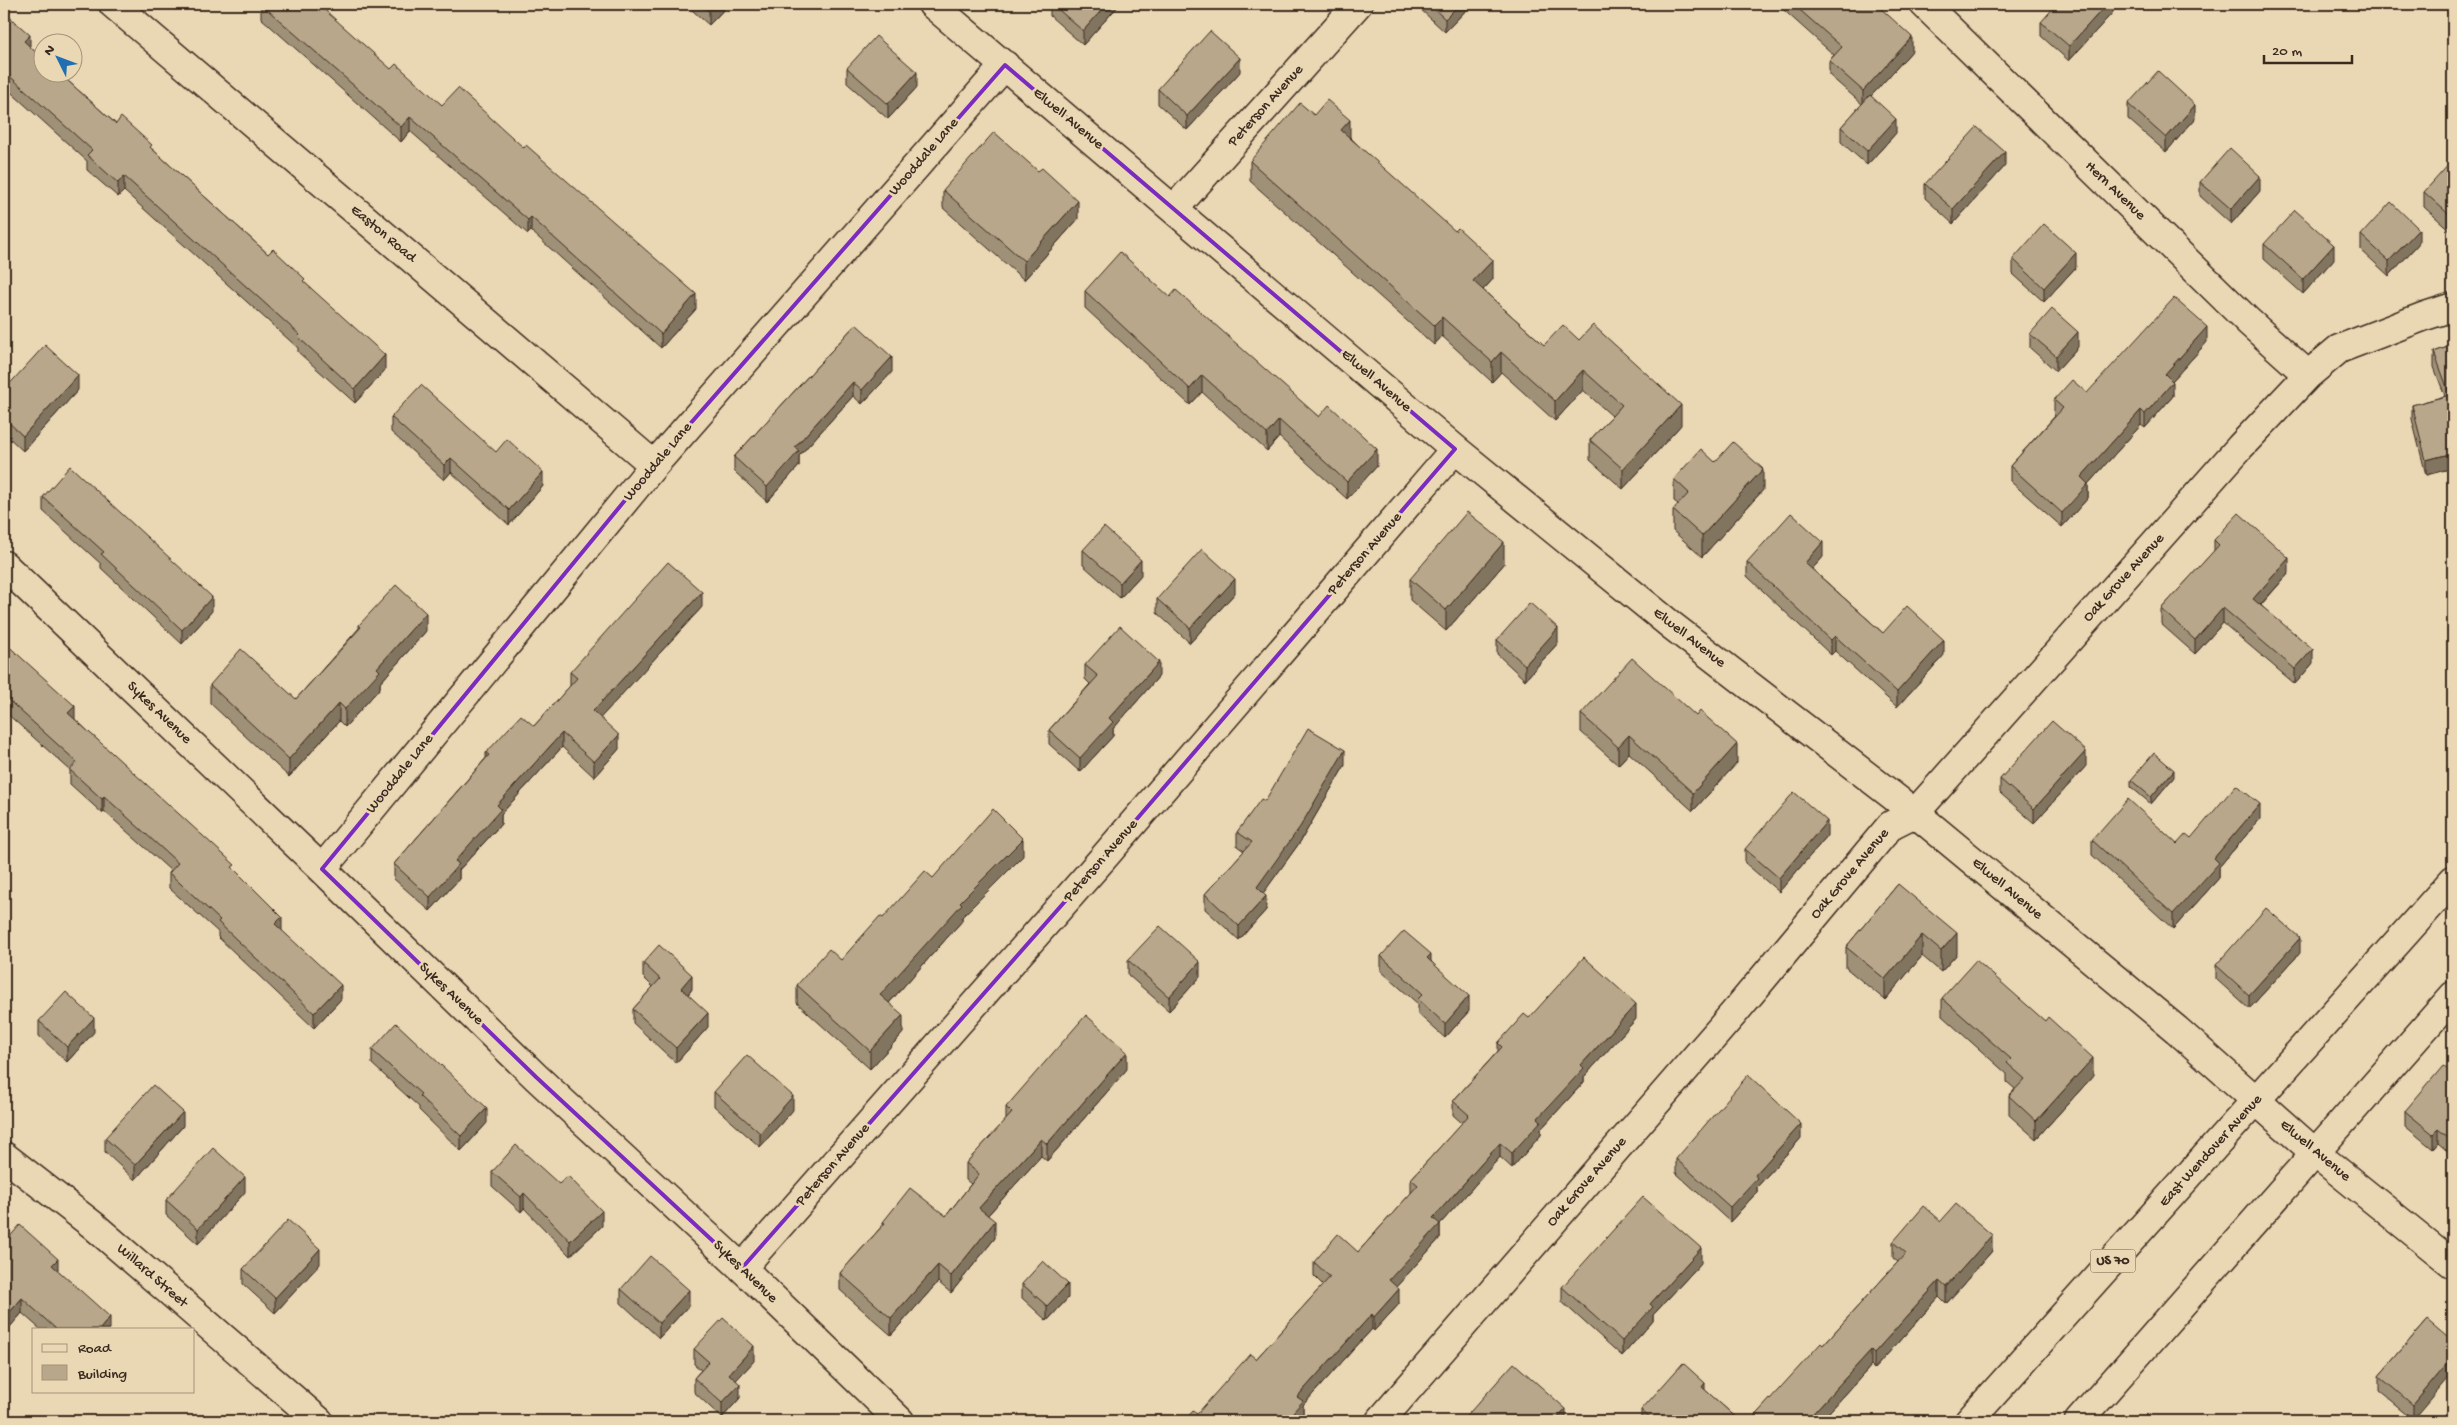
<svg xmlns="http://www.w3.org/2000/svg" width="2457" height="1425" viewBox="0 0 2457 1425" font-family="'Gochi Hand',sans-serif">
<rect width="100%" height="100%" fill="#ead8b5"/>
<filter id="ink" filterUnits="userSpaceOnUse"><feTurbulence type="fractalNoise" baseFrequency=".02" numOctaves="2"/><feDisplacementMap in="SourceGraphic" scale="10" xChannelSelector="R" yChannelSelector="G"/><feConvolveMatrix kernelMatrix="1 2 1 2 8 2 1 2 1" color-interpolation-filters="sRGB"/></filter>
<g filter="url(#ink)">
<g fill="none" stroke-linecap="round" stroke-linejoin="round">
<g stroke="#3b2a1e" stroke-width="31">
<path id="minor" d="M113 4 654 465
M932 4 1455 449 1671 625 1915 813 2177 1030 2314 1152 2453 1264
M1924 4 2249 322 2308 375
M1174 209 1358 4
M4 565 322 869 536 1077 742 1268 900 1421
M322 869 654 465 1005 65
M4 1156 94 1226 319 1421
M742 1268 1105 856 1455 449
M1380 1421 1734 1013 1891 825 1915 813 2240 447 2308 375 2339 349 2425 316 2453 307"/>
</g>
<g stroke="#3b2a1e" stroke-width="31">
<path id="highway" d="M1969 1421 2453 880
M2079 1421 2453 996"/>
</g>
<use href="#minor" stroke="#ead8b5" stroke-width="28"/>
<use href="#highway" stroke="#ead8b5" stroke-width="28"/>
</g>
<path fill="#9f9078" stroke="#3b2a1e" d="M261 4 391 69 442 105 696 309 661 348 531 231 528 234 410 131 401 142 261 18Z
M685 4H729L709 25Z
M1050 4H1120L1083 45 1050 16Z
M1418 4H1472L1445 32 1418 7Z
M1777 4H1876L1912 51 1871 96 1896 133 1867 165 1841 142V127L1862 104 1829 75V61L1834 55Z
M2113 4V12L2069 61 2041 36V22Z
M4 12 30 47 116 124 152 149 268 254 305 283 385 370 355 403 298 352V348L124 191 118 197 87 170V161L4 86Z
M847 68 917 87 888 119 847 83Z
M1240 72 1187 130 1158 104V89Z
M2128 104 2195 119 2166 152 2128 119Z
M1314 115 1350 137 1493 279 1483 290 1544 345 1579 340 1681 425 1623 489 1590 460V440L1612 416 1583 390 1555 421 1501 372 1492 382 1442 336 1434 345 1250 181V161Z
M2453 164V233L2424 207V192Z
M2005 166 1953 224 1925 198V184Z
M2200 182 2260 191 2231 224 2200 196Z
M943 190 1078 219 1024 280 943 208Z
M2361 235 2419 243 2389 276 2361 250Z
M2264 244 2334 259 2303 294 2264 259Z
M2013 259 2076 267 2044 302 2013 274Z
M1085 291 1170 297 1319 417 1377 466 1347 499 1279 437 1267 451 1202 392 1190 405 1085 308Z
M856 324 892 372 862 404 853 396 799 456V466L767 502 734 471V457Z
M2030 334 2078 347 2056 371 2030 348Z
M2207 342 2172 381 2173 396 2145 428 2141 425 2088 484V498L2062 527 2010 481V466L2055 416 2054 415V400L2087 393Z
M2453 345V468L2426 475 2412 419V405L2445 396 2434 367V352Z
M4 390H78L23 451 4 433Z
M391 417 496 452 543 486 509 525 451 472 444 480 391 432Z
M1715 462 1763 490 1702 557 1673 531V510L1678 504 1674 501V479Z
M43 497 212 611 182 644 101 568V564L43 511Z
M2214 540 2289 573 2261 605 2313 663 2295 684 2223 623 2195 654 2161 624V609L2214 551Z
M1083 550 1141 575 1120 598 1083 565Z
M1823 557 1812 569 1883 633 1944 655 1897 707 1835 651 1831 655 1747 576V562Z
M1504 564 1446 631 1410 600V579Z
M1235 593 1190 643 1157 613V599Z
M702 607 600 718 619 749 594 777 562 747 501 814V824L459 870V879L430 911 394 879V864L486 758V753L534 726 570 686V672Z
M359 625 426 631 380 683V688L345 727 339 721 289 777 210 703V685L296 699 359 628Z
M1497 640 1558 643 1525 680 1497 654Z
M4 642 75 719 235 870 282 931 341 999 314 1028 218 937V932L169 888V873L171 871 104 811 102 813 70 784V770L4 711Z
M1085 665 1159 676 1113 729V736L1080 772 1049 744V730L1090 684 1085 679Z
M1581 714 1737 763 1693 811 1629 753 1618 765 1581 732Z
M1345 765 1300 842 1263 893 1266 910 1239 940 1205 909V894L1244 851 1237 846V832L1265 801Z
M2086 766 2034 823 2000 793V779Z
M2174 777 2151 804 2131 787V780Z
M2260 819 2219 867V878L2173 929 2092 855V840L2177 844 2191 838Z
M1827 836 1779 892 1745 863V849Z
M1023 856 962 917V921L889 1003 903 1033 870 1069 797 1003V985L841 960 883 918 933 878Z
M1898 884 1957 954 1941 972 1922 956 1885 1000 1846 968V947Z
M2300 953 2249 1009 2216 979V965Z
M1381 956 1431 961 1469 1011 1445 1038 1418 1014V1004L1381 971Z
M1128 960 1200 977 1169 1011 1128 975Z
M643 963 692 989 688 995 708 1027 676 1063 633 1023V1009L653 987 643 977Z
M1942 998 2093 1076 2036 1139 2009 1115V1096L2015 1089 2007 1082V1074L1942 1016Z
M1529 1018 1636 1019 1584 1077V1082L1541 1129V1135L1512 1168 1500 1157 1440 1224V1238L1396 1287 1399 1304 1374 1331 1372 1329 1303 1405V1416L1197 1414 1256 1359 1323 1285 1314 1276V1262L1358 1252 1411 1193V1179L1462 1123 1453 1115V1101L1498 1051V1043Z
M39 1021 94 1032 67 1062 39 1036Z
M372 1050 487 1123 461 1151 419 1110V1107L372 1064Z
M1127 1069 1047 1161 1041 1156 988 1215 995 1238 951 1293 938 1282 891 1335 840 1290V1273L883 1225V1222L946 1216 971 1184 966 1180V1163L1006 1120V1107Z
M2453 1074V1156L2438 1143 2433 1149 2405 1126V1111Z
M714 1092 793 1110 760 1147 714 1106Z
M183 1126 135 1180 105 1152V1138Z
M1801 1138 1757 1187V1192L1730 1222 1676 1173V1159Z
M492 1172 602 1226 570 1256 524 1208 521 1212 492 1186Z
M245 1192 198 1244 166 1215V1200Z
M1941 1221 1992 1251 1946 1304 1939 1297 1874 1369 1871 1366 1821 1421H1750L1823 1345 1898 1262 1893 1258V1242Z
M4 1239 58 1270 110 1329H40L22 1313 9 1328 4 1323Z
M1701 1263 1653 1315V1321L1622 1356 1562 1302V1287Z
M320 1264 275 1313 243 1284V1269Z
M1022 1284 1068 1298 1047 1321 1022 1298Z
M621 1289 689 1305 659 1338 621 1303Z
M2427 1320 2413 1419 2379 1391V1376Z
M694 1349 754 1361 736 1380 740 1398 722 1418 694 1392V1378L701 1370 694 1364Z
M1705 1390 1740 1421H1641V1410Z"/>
<path fill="#827561" stroke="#3b2a1e" d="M716 4H729L709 25V11Z
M1107 4H1120L1083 45V31Z
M1460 4H1472L1445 32V19Z
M2107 4H2113V12L2069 61V46Z
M30 35V50L24 41Z
M1912 37V51L1863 105V91Z
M1240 58V72L1187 130V116Z
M917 72V87L888 119V104Z
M2195 105V119L2166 152V138Z
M410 117V131L401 142V127Z
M1896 119V133L1867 165V151Z
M1350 120V140L1341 130Z
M2005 152V166L1953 224V209Z
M124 176V191L118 197V183Z
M2260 176V191L2231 224V209Z
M1078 201V219L1024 280V261Z
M531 217V231L528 234V220Z
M2419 229V243L2389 276V261Z
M2334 245V259L2303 294V279Z
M2076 253V267L2044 302V288Z
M1493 260V279L1473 301V281Z
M696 294V309L661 348V334Z
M1442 317V336L1434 345V325Z
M2207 327V342L2165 389V374Z
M2078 332V347L2056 371V356Z
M1501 352V372L1492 382V362Z
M385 355V370L355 403V389Z
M892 357V372L862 404V390Z
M1583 370V390L1555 421V401Z
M78 375V390L23 451V436Z
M1202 375V392L1190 405V389Z
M853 382V396L799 456V466L767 502V487L795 447Z
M2173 382V396L2145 428V414Z
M1681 405V425L1623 489V469Z
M2141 410V425L2088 484V498L2062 527V513L2081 477Z
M1279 420V437L1267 451V434Z
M2453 431V446L2451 432Z
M1377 449V466L1347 499V482Z
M2453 453V468L2426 475V460Z
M451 458V472L444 480V465Z
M1763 469V490L1702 557V536Z
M543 472V486L509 525V510Z
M1504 542V564L1446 631V610Z
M1823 542V557L1805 577V563Z
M2289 558V573L2253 613V599Z
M1141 560V575L1120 598V583Z
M1235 579V593L1190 643V628Z
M702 592V607L593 726V711Z
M212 597V611L182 644V630Z
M2223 608V623L2195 654V640Z
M426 613V631L380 683V688L345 727V709L377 668Z
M1558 628V643L1525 680V665Z
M1835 636V651L1831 655V640Z
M1944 640V655L1897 707V692Z
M2313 649V663L2295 684V669Z
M1159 662V676L1113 729V736L1080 772V758L1109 718Z
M339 703V721L289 777V759Z
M75 706V721L68 713Z
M562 733V747L501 814V824L459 870V879L430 911V897L455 861 497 805Z
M619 735V749L594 777V762Z
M1629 735V753L1618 765V747Z
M1737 744V763L1693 811V793Z
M1345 750V765L1300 842 1257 902V887Z
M2086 751V766L2034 823V809Z
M2174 770V777L2151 804V797Z
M104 796V811L102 813V799Z
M2260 804V819L2219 867V878L2173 929V914L2214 858Z
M1827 821V836L1779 892V878Z
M1023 839V856L962 917V921L880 1013V995L960 902Z
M1266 896V910L1239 940V926Z
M282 917V931L275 924Z
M1957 933V954L1941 972V951Z
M1922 935V956L1885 1000V979Z
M2300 938V953L2249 1009V995Z
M1431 954V969L1427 958Z
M1200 962V977L1169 1011V997Z
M692 975V989L681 1003V988Z
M341 985V999L314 1028V1013Z
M1469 996V1011L1445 1038V1024Z
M1636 1004V1019L1584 1077V1082L1541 1129V1135L1512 1168V1153L1538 1118 1581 1065Z
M708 1013V1027L676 1063V1048Z
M903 1015V1033L870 1069V1051Z
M94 1018V1032L67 1062V1047Z
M1127 1052V1069L1047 1161V1144Z
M2093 1058V1076L2036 1139V1121Z
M793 1096V1110L760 1147V1133Z
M487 1108V1123L461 1151V1136Z
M183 1112V1126L135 1180V1165Z
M1801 1124V1138L1757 1187V1192L1730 1222V1207L1755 1175Z
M2438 1129V1143L2433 1149V1134Z
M1041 1139V1156L979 1225V1208Z
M1500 1143V1157L1440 1224V1238L1389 1295V1280L1433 1218Z
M245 1177V1192L198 1244V1229Z
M524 1193V1208L521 1212V1197Z
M602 1211V1226L570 1256V1241Z
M995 1221V1238L951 1293V1276Z
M1992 1235V1251L1946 1304V1287Z
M1701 1248V1263L1653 1315V1321L1622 1356V1341L1650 1304Z
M320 1249V1264L275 1313V1298Z
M58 1259V1273L52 1265Z
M938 1265V1282L891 1335V1318Z
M1939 1281V1297L1874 1369V1353Z
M1068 1284V1298L1047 1321V1306Z
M1399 1289V1304L1374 1331V1317Z
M689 1290V1305L659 1338V1323Z
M22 1298V1313L9 1328V1313Z
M1372 1314V1329L1303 1405V1416L1298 1421H1285L1297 1397Z
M110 1317V1329H100Z
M754 1346V1361L729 1388V1374Z
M1871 1350V1366L1821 1421H1806Z
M2453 1357V1372L2413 1419V1405Z
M1705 1383V1399L1702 1387Z
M740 1384V1398L722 1418V1403Z
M1566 1409V1421H1555Z"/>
<path fill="#b9a78b" stroke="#3b2a1e" d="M261 4H318L391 69 396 64 442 105 458 88 524 148 526 145 696 294 661 334 531 217 528 220 410 117 401 127Z
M701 4H716L709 11Z
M1052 4H1107L1083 31Z
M1429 4H1460L1445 19Z
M1793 4H1876L1912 37 1863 91 1829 61 1842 47Z
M2057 4H2107L2069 46 2041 22Z
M4 12 30 35 24 41 42 58V72H58L116 124 121 117 152 145 150 147 268 254 273 249 305 279 303 281 385 355 355 389 298 337 300 335 124 176 118 183 87 155 92 150 4 71Z
M1210 31 1240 58 1187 116 1158 89Z
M876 36 917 72 888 104 847 68Z
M2158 71 2195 105 2166 138 2128 104Z
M1870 95 1896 119 1867 151 1841 127Z
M1327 100 1350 120 1341 130 1455 231 1458 228 1493 260 1473 281 1544 345 1563 325 1579 340 1593 325 1681 405 1623 469 1590 440 1622 405 1583 370 1555 401 1501 352 1492 362 1442 317 1434 325 1250 161 1300 103 1314 115Z
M1977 127 2005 152 1953 209 1925 184Z
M994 132 1038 171 1042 168 1078 201 1024 261 943 190Z
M2230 148 2260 176 2231 209 2200 182Z
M2451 162 2453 164V218L2424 192Z
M2391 202 2419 229 2389 261 2361 235Z
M2295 210 2334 245 2303 279 2264 244Z
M2044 224 2076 253 2044 288 2013 259Z
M1120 252 1170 297 1176 290 1319 417 1329 405 1377 449 1347 482 1279 420 1267 434 1202 375 1190 389 1085 291Z
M2174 298 2207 327 2165 374 2173 382 2145 414 2141 410 2081 477 2088 484 2062 513 2010 466 2063 408 2054 400 2072 380 2087 393Z
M2052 309 2078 332 2056 356 2030 334Z
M856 324 892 357 862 390 853 382 795 447 799 451 767 487 734 457Z
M45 345 78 375 23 436 4 418V390Z
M2453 345V431L2451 432 2453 443V453L2426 460 2412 405 2450 395 2434 352Z
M421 385 496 452 507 439 543 472 509 510 451 458 444 465 391 417Z
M1733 442 1763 469 1702 536 1673 510 1689 493 1674 479 1701 449 1715 462Z
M70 466 212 597 182 630 101 554 104 552 43 497Z
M1467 512 1504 542 1446 610 1410 579Z
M1791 513 1823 542 1805 563 1883 633 1907 606 1944 640 1897 692 1835 636 1831 640 1747 562Z
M2239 513 2289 558 2253 599 2313 649 2295 669 2223 608 2195 640 2161 609 2219 545 2214 540Z
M1104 527 1141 560 1120 583 1083 550Z
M1202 549 1235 579 1190 628 1157 599Z
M668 562 702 592 593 711 619 735 594 762 562 733 497 805 501 809 455 861 459 864 430 897 394 864 489 755 486 753 521 715 534 726 577 678 570 672Z
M396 585 426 613 377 668 380 671 345 709 339 703 289 759 210 685 241 649 296 699 361 627 359 625Z
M1530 603 1558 628 1525 665 1497 640Z
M1120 626 1159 662 1109 718 1113 722 1080 758 1049 730 1098 676 1085 665Z
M4 642 75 706 68 713 235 865 232 867 282 917 275 924 341 985 314 1013 218 922 220 920 169 873 178 863 104 796 102 799 70 770 77 762 4 696Z
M1632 658 1696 716 1700 711 1737 744 1693 793 1629 735 1618 747 1581 714Z
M2052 721 2086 751 2034 809 2000 779Z
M1308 728 1345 750 1300 827 1257 887 1266 896 1239 926 1205 894 1252 842 1237 832 1261 799 1265 801Z
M2154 753 2174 770 2151 797 2131 780Z
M2236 785 2260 804 2214 858 2219 863 2173 914 2092 840 2128 799 2177 844 2186 834 2191 838Z
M1794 792 1827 821 1779 878 1745 849Z
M993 809 1023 839 960 902 962 904 880 995 903 1015 870 1051 797 985 829 949 841 960 880 916 883 918 925 871 933 878Z
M1898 884 1957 933 1941 951 1922 935 1885 979 1846 947Z
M2266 908 2300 938 2249 995 2216 965Z
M1160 926 1200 962 1169 997 1128 960Z
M1404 931 1431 954 1427 958 1469 996 1445 1024 1418 999 1423 994 1381 956Z
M659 945 692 975 681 988 708 1013 676 1048 633 1009 660 979 643 963Z
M1584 957 1636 1004 1581 1065 1584 1068 1538 1118 1541 1121 1512 1153 1500 1143 1433 1218 1440 1224 1389 1280 1399 1289 1374 1317 1372 1314 1297 1397 1303 1401 1285 1421H1184L1193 1411 1197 1414 1250 1354 1256 1359 1330 1277 1314 1262 1338 1234 1358 1252 1418 1185 1411 1179 1469 1115 1453 1101 1502 1047 1498 1043 1524 1014 1529 1018Z
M1976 960 2045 1021 2048 1017 2093 1058 2036 1121 2009 1096 2025 1079 2007 1063 2011 1059 1942 998Z
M66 992 94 1018 67 1047 39 1021Z
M1086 1015 1127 1052 1047 1144 1041 1139 979 1208 995 1221 951 1276 938 1265 891 1318 840 1273 885 1223 883 1222 910 1188 946 1216 979 1174 966 1163 1012 1113 1006 1107Z
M396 1023 487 1108 461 1136 419 1096 421 1094 372 1050Z
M747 1055 793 1096 760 1133 714 1092Z
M2443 1066 2453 1074V1141L2438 1129 2433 1134 2405 1111Z
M1748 1075 1801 1124 1755 1175 1757 1178 1730 1207 1676 1159Z
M153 1085 183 1112 135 1165 105 1138Z
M516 1145 559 1184 568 1176 602 1211 570 1241 524 1193 521 1197 492 1172Z
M213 1148 245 1177 198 1229 166 1200Z
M1643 1197 1701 1248 1650 1304 1653 1307 1622 1341 1562 1287Z
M1956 1204 1992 1235 1946 1287 1939 1281 1874 1353 1871 1350 1806 1421H1750L1821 1343 1823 1345 1906 1253 1893 1242 1924 1206 1941 1221Z
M288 1220 320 1249 275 1298 243 1269Z
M20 1225 58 1259 52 1265 110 1317 100 1329H56L22 1298 9 1313 4 1308V1239L6 1241Z
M650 1256 689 1290 659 1323 621 1289Z
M1043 1261 1068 1284 1047 1306 1022 1284Z
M723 1318 754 1346 729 1374 740 1384 722 1403 694 1378 709 1362 694 1349Z
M2427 1320 2453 1342V1357L2413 1405 2379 1376Z
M1514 1363 1566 1409 1555 1421H1462Z
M1683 1363 1705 1383 1702 1387 1740 1421H1678L1674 1417 1671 1421H1653L1641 1410Z"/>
</g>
<path fill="none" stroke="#7b2cbf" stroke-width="4" stroke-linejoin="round" d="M1005 65 1455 449 1105 856 742 1268 536 1077 322 869 654 465Z"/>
<g text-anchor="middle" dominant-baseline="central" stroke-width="5" stroke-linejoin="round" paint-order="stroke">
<rect fill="#ead8b5" stroke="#705e4b" stroke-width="1" x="2090.5" y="1249.5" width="45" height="23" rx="4"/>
<g font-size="14" font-weight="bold" fill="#3b2a1e">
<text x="2113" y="1261">US 70</text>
</g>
<g font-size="15" fill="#3b2a1e" stroke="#ead8b5">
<text transform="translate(1266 106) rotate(-48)">Peterson Avenue</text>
<text transform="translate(1068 119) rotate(40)">Elwell Avenue</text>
<text transform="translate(924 157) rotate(-49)">Wooddale Lane</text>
<text transform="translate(2115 191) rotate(44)">Hern Avenue</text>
<text transform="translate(383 234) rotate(40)">Easton Road</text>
<text transform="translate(1376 381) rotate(41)">Elwell Avenue</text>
<text transform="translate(658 462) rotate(-50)">Wooddale Lane</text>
<text transform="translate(1365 554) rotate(-49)">Peterson Avenue</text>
<text transform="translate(2124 578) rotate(-48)">Oak Grove Avenue</text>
<text transform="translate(1689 638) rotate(38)">Elwell Avenue</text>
<text transform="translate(159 713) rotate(44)">Sykes Avenue</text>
<text transform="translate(400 774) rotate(-51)">Wooddale Lane</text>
<text transform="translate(1101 861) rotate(-49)">Peterson Avenue</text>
<text transform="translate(1850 874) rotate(-50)">Oak Grove Avenue</text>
<text transform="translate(2007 889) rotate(40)">Elwell Avenue</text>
<text transform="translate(451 994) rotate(44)">Sykes Avenue</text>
<text transform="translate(2211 1151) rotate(-48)">East Wendover Avenue</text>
<text transform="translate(2315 1151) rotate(40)">Elwell Avenue</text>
<text transform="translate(833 1165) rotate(-49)">Peterson Avenue</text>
<text transform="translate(1587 1182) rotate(-49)">Oak Grove Avenue</text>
<text transform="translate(745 1272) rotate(44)">Sykes Avenue</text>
<text transform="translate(152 1276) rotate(41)">Willard Street</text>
</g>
</g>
<rect width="2457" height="1425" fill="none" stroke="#ead8b5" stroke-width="20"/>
<rect x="10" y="10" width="2437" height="1405" fill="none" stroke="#3b2a1e" stroke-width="2" filter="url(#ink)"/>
<rect x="32" y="1328" width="162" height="65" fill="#ead8b5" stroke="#a49279"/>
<rect x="42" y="1344" width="25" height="8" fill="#ead8b5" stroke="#a49279"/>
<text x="78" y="1352" font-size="15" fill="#3b2a1e">Road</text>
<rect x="42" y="1365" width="25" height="15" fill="#b9a78b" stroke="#a49279"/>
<text x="78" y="1378" font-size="15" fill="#3b2a1e">Building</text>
<g transform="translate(58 58) rotate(312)"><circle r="24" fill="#ead8b5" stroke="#a49279"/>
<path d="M0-4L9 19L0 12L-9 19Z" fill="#1f6fb2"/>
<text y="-8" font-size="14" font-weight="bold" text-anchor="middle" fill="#3b2a1e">N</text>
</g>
<path d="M2264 55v8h88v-8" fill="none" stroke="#3b2a1e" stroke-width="2.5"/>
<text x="2272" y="55" font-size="15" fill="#3b2a1e" stroke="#ead8b5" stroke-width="4" paint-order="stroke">20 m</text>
</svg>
